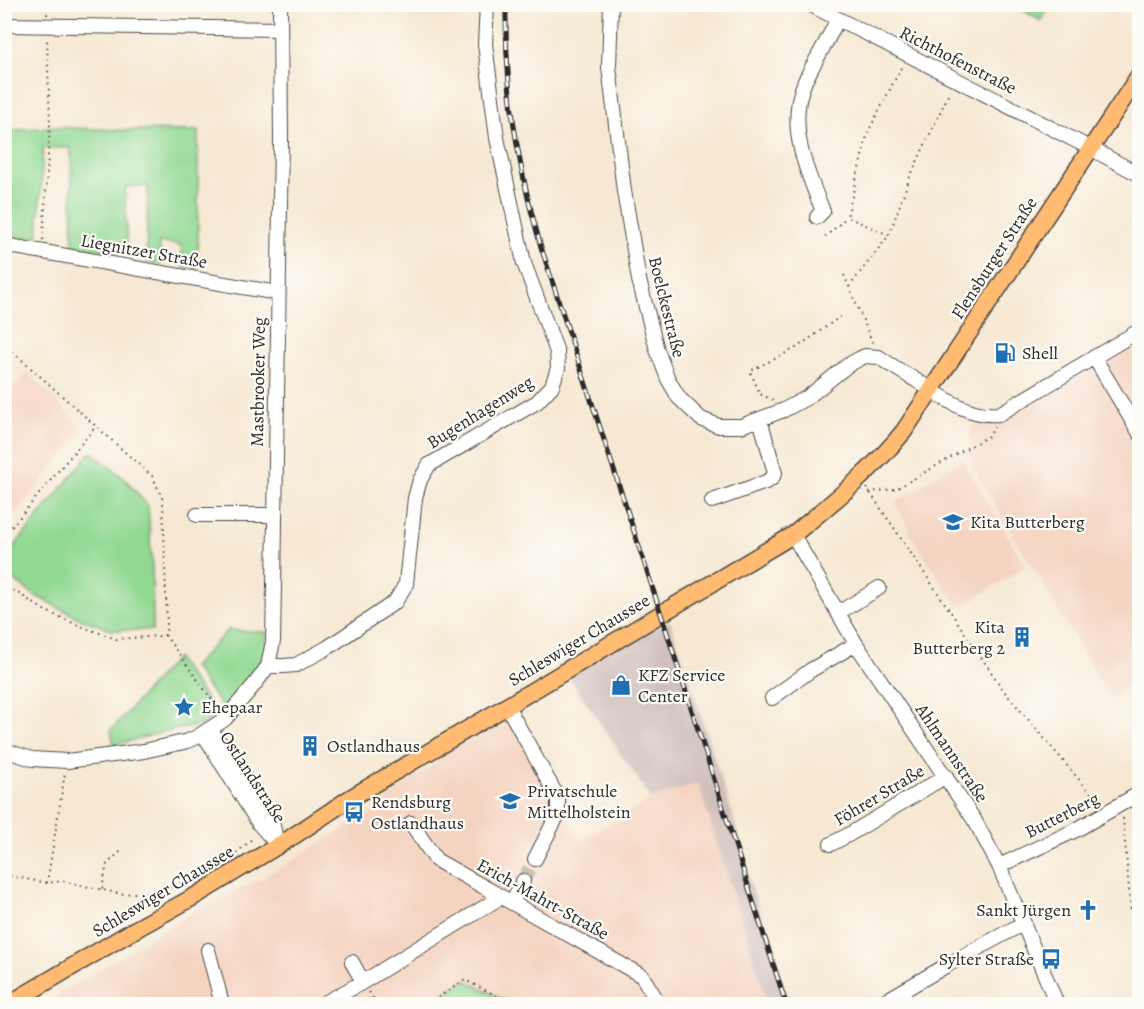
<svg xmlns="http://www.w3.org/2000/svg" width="1144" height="1009" viewBox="0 0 1144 1009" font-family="Alegreya,serif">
<rect width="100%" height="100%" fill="#fdfcf7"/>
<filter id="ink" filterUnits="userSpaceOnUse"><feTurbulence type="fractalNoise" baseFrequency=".0167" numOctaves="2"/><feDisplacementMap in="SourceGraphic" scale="12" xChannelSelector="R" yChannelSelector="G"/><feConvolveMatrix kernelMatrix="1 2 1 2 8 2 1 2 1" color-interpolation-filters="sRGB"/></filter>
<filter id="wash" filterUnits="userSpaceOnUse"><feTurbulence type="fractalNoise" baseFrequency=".008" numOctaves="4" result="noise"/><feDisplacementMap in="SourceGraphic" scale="24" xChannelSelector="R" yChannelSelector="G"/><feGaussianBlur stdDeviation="1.35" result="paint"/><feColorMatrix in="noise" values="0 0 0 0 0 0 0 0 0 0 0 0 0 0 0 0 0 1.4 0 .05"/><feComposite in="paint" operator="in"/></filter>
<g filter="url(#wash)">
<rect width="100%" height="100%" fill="#f6e8d3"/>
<path fill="#f4d3c0" d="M1139 340V676L1111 699 967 458 972 426 1004 421Z
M28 373 84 430 5 526V376L15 386Z
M962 459 1026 566 959 608 916 543 895 502Z
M507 706 581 841 651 799 698 782 768 1004H43L188 915 270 874 375 810 415 777 437 762 430 752Z"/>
<path fill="#d0c0bc" d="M670 620 736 825 741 854 790 1004H768L698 783 651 799 565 671 647 622 650 631Z"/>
<path fill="#91d892" stroke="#5e825e" stroke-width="1.5" d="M1014 5H1050L1041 21Z
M50 127 116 130 198 131V269L183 267 181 245 159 242 161 264 146 261 148 186 125 187 127 254 73 246 71 148H43L38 239 5 235V131Z
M91 452 125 479 148 506 152 567 153 630H112L79 618 36 596 5 574V558Z
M228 630 266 632 267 651 258 671 242 693 222 707 193 667Z
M176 658 217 714 216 718 201 725 168 731 114 745 111 730Z
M465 980 513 1004H428Z"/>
</g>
<g filter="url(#ink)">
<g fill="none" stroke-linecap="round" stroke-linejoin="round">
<path stroke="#cdc2b1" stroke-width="14" stroke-dasharray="14 7" stroke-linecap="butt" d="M523 881 535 859"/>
<g stroke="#494744" stroke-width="16">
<path id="minor" d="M611 4 609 67 624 191 639 280 657 350 668 379 679 398 701 419 719 426H741L784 410 808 397 848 365 859 359 865 356 879 357C892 366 905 374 919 382 944 398 968 417 999 414L1140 330
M809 4 1090 148 1140 175
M4 25 280 29
M817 217 823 211C806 171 786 124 805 81 815 60 828 41 837 20
M4 245 277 293
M1094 357 1140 434
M712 501 766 482 772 478 775 473 760 419
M197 515H266L274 516
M793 535 856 644 975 821 999 866 1057 1004
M838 613 879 588
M268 666H283L296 665 327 648 395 602 406 584 415 498 420 480 429 465 537 402 552 386 558 368 557 352 524 263 497 138 485 44 487 4
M772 698 811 670 856 644
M507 706 558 798V814L535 859
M203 733 216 737 271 816 277 845
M203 733 259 824 276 843
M4 750 32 759 67 761 144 751 188 741 197 737 225 719 255 684 268 666 273 641 274 586 281 141 280 4
M411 823 436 860 642 976 659 1004
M831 844 850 834 946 776
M999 866 1076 830 1140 793
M512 902 523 881
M208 950 222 1004
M352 962 363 982
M323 1004 363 982 501 897
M880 1004 949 964 1024 923"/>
</g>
<g stroke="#494744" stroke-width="19">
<path id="major" d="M9 1004 136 929 197 895 292 837 352 797 507 706 793 535C832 503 872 471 904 431L1140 74"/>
</g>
<path stroke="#494744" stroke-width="2" stroke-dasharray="1.5 4.5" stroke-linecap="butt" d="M47 15V4
M889 235 847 217 868 132 903 64
M825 237 847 217
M43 240 50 123 47 39
M844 275 873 344
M849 287 889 235 910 177 950 91
M4 344 153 477 163 500 167 627 165 635 160 636 116 639 75 624 44 610 4 584
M773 400 760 394 750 371 796 348 844 314
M867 488 1004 691 1098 802
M869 492 896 489 990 435 994 427
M4 536 96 426
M165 635 218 708
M1123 818 1131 913 1140 951
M232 857 254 837
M4 875 47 883 62 881 121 894 163 891 227 859
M47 883 65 773
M102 889 107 864 121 851
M369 992 377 1004
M428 1004 465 980 513 1004
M628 1004 641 997"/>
<use href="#minor" stroke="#fff" stroke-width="14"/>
<use href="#major" stroke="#ffbb71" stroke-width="16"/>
<g stroke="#2b2b2b" stroke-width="5">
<path id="rail" d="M506 4C505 66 512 129 526 189 530 209 536 228 541 247L661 614 786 1004"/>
</g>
<use href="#rail" stroke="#fdfcf7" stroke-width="3" stroke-dasharray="9" stroke-linecap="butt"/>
</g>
</g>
<defs>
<g id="fuel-bare" transform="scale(1.62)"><path d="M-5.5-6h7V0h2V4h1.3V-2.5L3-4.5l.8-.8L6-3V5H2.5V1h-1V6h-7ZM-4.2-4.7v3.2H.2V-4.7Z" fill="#1f6fb2" stroke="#fdfcf7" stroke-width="2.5" paint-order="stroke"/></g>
<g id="school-bare" transform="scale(1.62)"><path d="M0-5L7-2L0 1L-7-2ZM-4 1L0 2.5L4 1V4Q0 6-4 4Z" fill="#1f6fb2" stroke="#fdfcf7" stroke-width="2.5" paint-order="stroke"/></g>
<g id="building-bare" transform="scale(1.62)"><path d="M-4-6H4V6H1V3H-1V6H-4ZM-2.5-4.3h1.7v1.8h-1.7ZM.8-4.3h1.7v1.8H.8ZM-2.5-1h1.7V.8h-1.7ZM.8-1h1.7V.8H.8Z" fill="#1f6fb2" stroke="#fdfcf7" stroke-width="2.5" paint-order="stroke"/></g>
<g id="shop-bare" transform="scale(1.62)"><path d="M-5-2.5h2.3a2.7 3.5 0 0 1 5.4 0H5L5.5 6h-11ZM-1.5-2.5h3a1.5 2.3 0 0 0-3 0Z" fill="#1f6fb2" stroke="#fdfcf7" stroke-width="2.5" paint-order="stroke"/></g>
<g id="sight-bare" transform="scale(1.62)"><path d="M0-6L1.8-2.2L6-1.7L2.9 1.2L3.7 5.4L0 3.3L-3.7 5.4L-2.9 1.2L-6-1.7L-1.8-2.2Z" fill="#1f6fb2" stroke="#fdfcf7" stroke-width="2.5" paint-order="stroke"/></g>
<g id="bus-bare" transform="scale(1.62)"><path d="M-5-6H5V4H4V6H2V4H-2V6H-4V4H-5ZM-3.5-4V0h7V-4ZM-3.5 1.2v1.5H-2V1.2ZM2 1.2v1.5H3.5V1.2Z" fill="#1f6fb2" stroke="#fdfcf7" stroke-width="2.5" paint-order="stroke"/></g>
<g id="church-bare" transform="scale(1.62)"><path d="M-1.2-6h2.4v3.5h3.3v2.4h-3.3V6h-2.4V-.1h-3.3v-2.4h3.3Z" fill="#1f6fb2" stroke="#fdfcf7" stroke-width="2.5" paint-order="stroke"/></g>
</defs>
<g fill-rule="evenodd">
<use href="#fuel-bare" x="1005" y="353"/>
<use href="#school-bare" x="953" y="522"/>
<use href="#building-bare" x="1022" y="637"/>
<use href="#shop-bare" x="621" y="685"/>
<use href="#sight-bare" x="184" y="707"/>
<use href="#building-bare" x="310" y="746"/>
<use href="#school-bare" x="510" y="801"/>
<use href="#bus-bare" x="354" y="812"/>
<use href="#church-bare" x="1088" y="910"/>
<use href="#bus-bare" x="1051" y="959"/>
</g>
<g text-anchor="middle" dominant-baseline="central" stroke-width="4.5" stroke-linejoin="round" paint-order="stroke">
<g font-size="18" fill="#2b2b2b" stroke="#fdfcf7">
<text transform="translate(958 60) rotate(27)">Richthofenstraße</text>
<text transform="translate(144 251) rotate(10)">Liegnitzer Straße</text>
<text transform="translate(994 258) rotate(-57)">Flensburger Straße</text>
<text transform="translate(667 307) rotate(76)">Boelckestraße</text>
<text transform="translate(258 382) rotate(-89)">Mastbrooker Weg</text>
<text transform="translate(480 412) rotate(-32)">Bugenhagenweg</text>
<text transform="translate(579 640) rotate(-31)">Schleswiger Chaussee</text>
<text transform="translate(952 753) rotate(56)">Ahlmannstraße</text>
<text transform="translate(253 777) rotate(57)">Ostlandstraße</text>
<text transform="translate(879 795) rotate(-31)">Föhrer Straße</text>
<text transform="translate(1062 815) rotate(-27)">Butterberg</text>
<text transform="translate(163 891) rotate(-31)">Schleswiger Chaussee</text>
<text transform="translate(543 899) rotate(29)">Erich-Mahrt-Straße</text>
</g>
<g font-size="18" fill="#2b2b2b" stroke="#fdfcf7" text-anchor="start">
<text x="1022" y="353">Shell</text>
<text x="970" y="522">Kita Butterberg</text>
<text x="1005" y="627" text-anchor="end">Kita<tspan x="1005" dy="21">Butterberg 2</tspan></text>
<text x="638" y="675">KFZ Service<tspan x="638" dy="21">Center</tspan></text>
<text x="201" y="707">Ehepaar</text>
<text x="327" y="746">Ostlandhaus</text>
<text x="527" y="791">Privatschule<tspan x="527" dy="21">Mittelholstein</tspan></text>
<text x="371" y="802">Rendsburg<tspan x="371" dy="21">Ostlandhaus</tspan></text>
<text x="1071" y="910" text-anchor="end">Sankt Jürgen</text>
<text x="1034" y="959" text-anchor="end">Sylter Straße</text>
</g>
</g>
<rect width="1144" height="1009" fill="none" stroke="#fdfcf7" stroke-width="24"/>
</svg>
